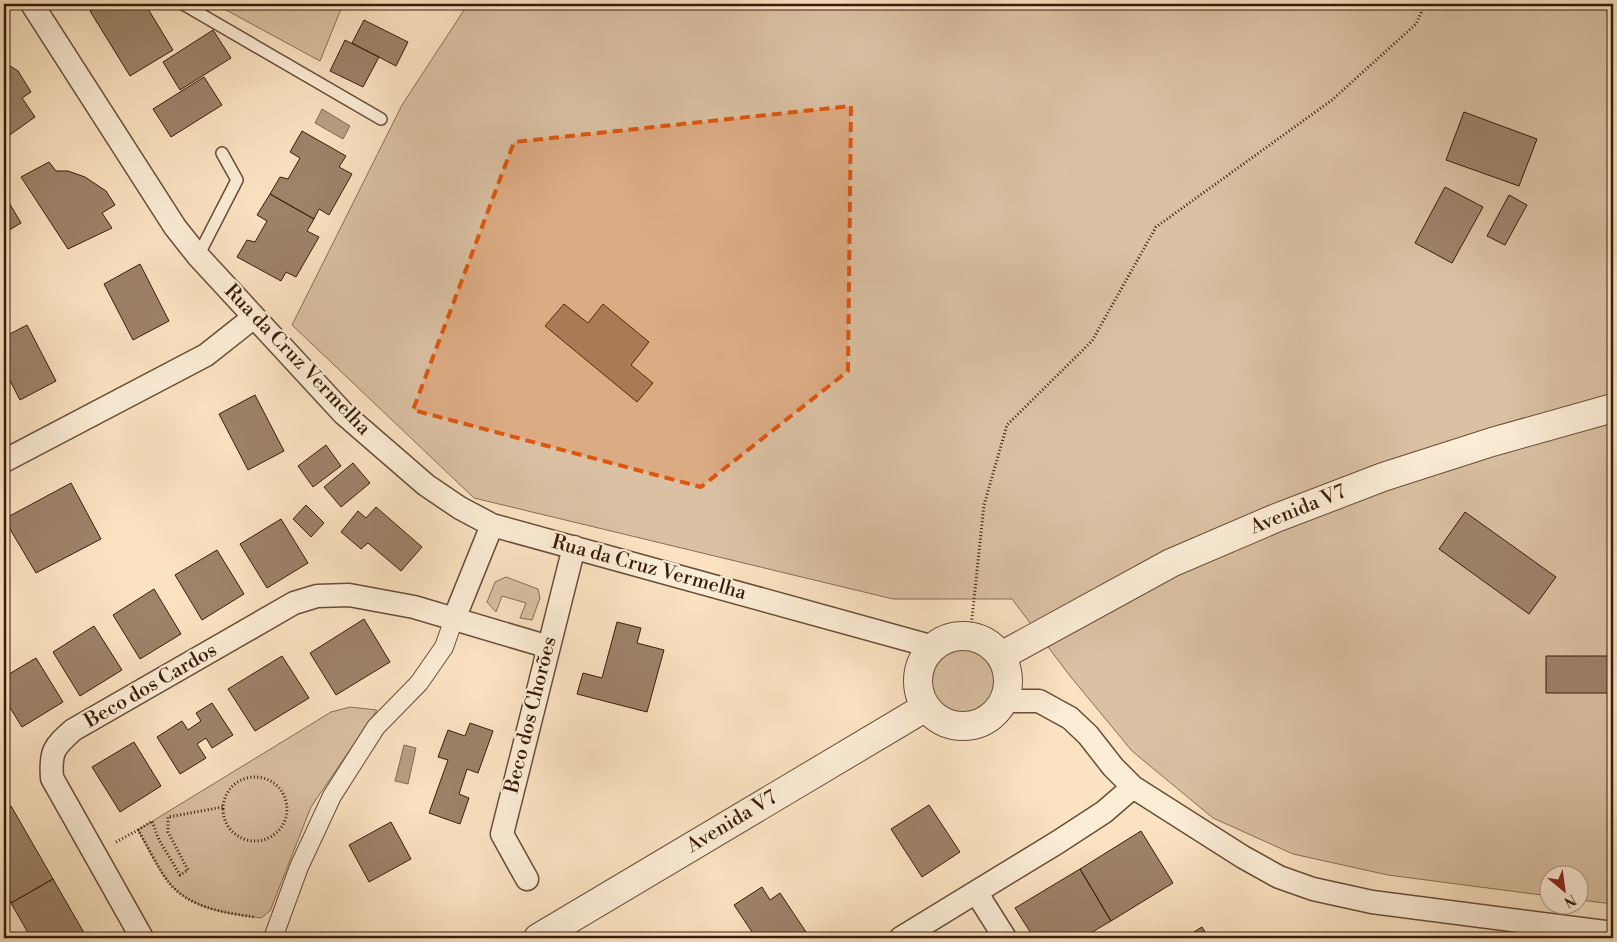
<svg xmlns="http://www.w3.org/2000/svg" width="1617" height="942" viewBox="0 0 1617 942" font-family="'Libre Bodoni',serif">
<rect width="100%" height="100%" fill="#fbe3c2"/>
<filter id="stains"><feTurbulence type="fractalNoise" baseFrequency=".004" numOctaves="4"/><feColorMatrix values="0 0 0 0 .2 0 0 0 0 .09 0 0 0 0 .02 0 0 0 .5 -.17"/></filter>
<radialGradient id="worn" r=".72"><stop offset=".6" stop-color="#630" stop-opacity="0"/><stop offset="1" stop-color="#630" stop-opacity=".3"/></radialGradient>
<path fill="#dac1a3" stroke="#8a6e56" d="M215 4H343L320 61Z
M468 4H1613V904L1580 900V874H1550L1549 896 1388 875 1293 854 1213 818 1132 751 1070 676 1012 599H893L474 498 292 325 402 105Z
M506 577 538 589 540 598 532 620 520 618 526 603 502 596 496 612 487 602 495 582Z
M929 682a34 34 0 1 1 68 0a34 34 0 1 1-68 0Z
M350 707 377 710 311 807 270 911 261 918C231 914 194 910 172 886 159 872 147 846 138 830L331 712Z"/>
<path fill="#b99f83" stroke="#866a53" d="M322 109 350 126 343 139 315 123Z
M404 745 416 748 408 784 395 781Z"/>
<path fill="#9e836a" stroke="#3a1b0a" d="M102 4H145L173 50 130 76 90 11Z
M364 20 408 42 396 66 352 43Z
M213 30 231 58 180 90 163 62Z
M345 40 379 57 363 87 330 71Z
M4 62 18 71 31 92 22 98 35 117 4 139Z
M204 77 222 105 171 137 153 109Z
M1464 112 1537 139 1519 186 1446 160Z
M302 131 346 156 339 167 352 174 329 215 319 209 314 219 270 194 280 177 288 179 300 158 290 152Z
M49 162 56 171H68L85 177 106 191 115 205 102 213 112 228 68 249 21 177Z
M1445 187 1483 207 1452 263 1415 243Z
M4 194 21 223 4 233Z
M270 194 314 219 307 231 319 237 296 277 286 272 281 281 237 257 247 240 255 242 267 221 257 215Z
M1509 195 1527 205 1505 245 1487 236Z
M140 264 169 321 133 340 104 284Z
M564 304 588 323 603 304 649 342 631 365 653 383 637 402 545 326Z
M27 325 56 381 20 400 4 369V337Z
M255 395 284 451 248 470 219 414Z
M326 445 341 466 313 487 298 466Z
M353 463 370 483 341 507 324 487Z
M71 483 101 539 36 573 4 519Z
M306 505 324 523 311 537 293 519Z
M376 507 422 547 401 571 368 543 361 549 341 532 358 511 366 518Z
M1465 512 1556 577 1529 614 1439 549Z
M281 519 308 563 267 588 240 544Z
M217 550 244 594 202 620 175 575Z
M154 589 181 634 140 659 113 615Z
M364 619 390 662 336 695 310 653Z
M617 622 641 628 637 643 664 650 647 712 577 694 583 673 602 678Z
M94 626 122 670 80 696 53 652Z
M282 656 309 698 255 731 228 689Z
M1546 656H1609V693H1546Z
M36 658 63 702 22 727 4 698V677Z
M212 703 233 735 212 748 206 738 197 744 206 758 180 774 157 737 182 721 188 730 201 721 196 713Z
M470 723 493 731 478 773 467 769 459 794 469 798 460 824 429 813 448 760 438 757 448 730 465 736Z
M134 742 161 786 120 812 92 767Z
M929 805 960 852 922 877 891 829Z
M11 806 53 879 11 903 4 890V810Z
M391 822 411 859 369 882 349 845Z
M1141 831 1173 883 1111 921 1080 869Z
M1080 869 1111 921 1082 938H1034L1015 908Z
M53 879 87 938H31L11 903Z
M762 887 770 900 780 893 810 938H756L734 905Z
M1202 927 1209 938H1184Z"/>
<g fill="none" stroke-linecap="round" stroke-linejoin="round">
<g stroke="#6a4d38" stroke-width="14">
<path id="service" d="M183 4 381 119
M198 256 237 180 222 153"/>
</g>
<g stroke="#6a4d38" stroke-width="20">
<path id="pedestrian" d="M273 938 299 867 332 796 376 727 419 683 444 647 454 619"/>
</g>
<g stroke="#6a4d38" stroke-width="25">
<path id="minor" d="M32 4 175 227 198 256 344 414 426 485 460 508 492 525 934 647
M4 461 206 355 254 317
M454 619 492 525
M1004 701H1039L1070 718 1088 735 1113 767 1133 787 1243 857 1279 877 1313 889 1372 902 1613 933
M527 879 502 834 574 547
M976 892 1005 938
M142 938 52 778C50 751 54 747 73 730L294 603 317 596 349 595 414 607 549 647
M901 938 1058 842 1104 812 1133 787"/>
</g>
<g stroke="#6a4d38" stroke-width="30">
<path id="tertiary" d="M918 681a45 45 0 1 1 90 0a45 45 0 1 1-90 0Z
M1001 656 1171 563 1276 518 1383 477 1492 442 1613 408
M538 938 926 707"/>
</g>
<path stroke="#3a1b0a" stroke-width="3" stroke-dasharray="1 2.5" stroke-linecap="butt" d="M970 637 984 505 1007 425 1092 341 1156 227 1332 100 1416 24 1425 4
M223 809a32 32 0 1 1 64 0a32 32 0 1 1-64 0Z
M138 830 152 821 159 840 180 875 188 870 168 832V817L223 807
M116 842 138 830C148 846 158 869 170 884 190 908 226 913 255 917"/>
<use href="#service" stroke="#fcedd7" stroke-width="11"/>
<use href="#pedestrian" stroke="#fcedd7" stroke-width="18"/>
<use href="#minor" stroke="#fcedd7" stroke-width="22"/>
<use href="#tertiary" stroke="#fcedd7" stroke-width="28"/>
</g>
<path fill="#df560c" fill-opacity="0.2" stroke="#df560c" stroke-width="4" stroke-dasharray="10 6" stroke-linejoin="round" d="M851 106 848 371 701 487 413 410 514 142Z"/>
<g text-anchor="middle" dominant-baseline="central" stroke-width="4.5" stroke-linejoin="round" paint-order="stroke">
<g font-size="20" fill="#3a1b0a" stroke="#fcedd7">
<text transform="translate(297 360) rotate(46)">Rua da Cruz Vermelha</text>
<text transform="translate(1298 510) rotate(-22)">Avenida V7</text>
<text transform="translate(649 568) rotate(15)">Rua da Cruz Vermelha</text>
<text transform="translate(151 686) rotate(-30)">Beco dos Cardos</text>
<text transform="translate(531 715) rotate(-76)">Beco dos Chorões</text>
<text transform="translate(732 822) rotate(-31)">Avenida V7</text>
</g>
</g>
<rect width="1617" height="942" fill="none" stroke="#fbe3c2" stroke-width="20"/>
<rect x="5" y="5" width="1607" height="932" fill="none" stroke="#3a1b0a" stroke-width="2.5"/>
<rect x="10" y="10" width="1597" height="922" fill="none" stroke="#3a1b0a"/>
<g transform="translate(1564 890) rotate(151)"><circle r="24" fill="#fcedd7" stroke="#ae9985"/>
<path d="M0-4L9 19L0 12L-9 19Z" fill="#8f2418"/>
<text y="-8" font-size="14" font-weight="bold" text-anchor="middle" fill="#3a1b0a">N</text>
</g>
<rect width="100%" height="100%" filter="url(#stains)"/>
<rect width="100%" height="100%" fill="url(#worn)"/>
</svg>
